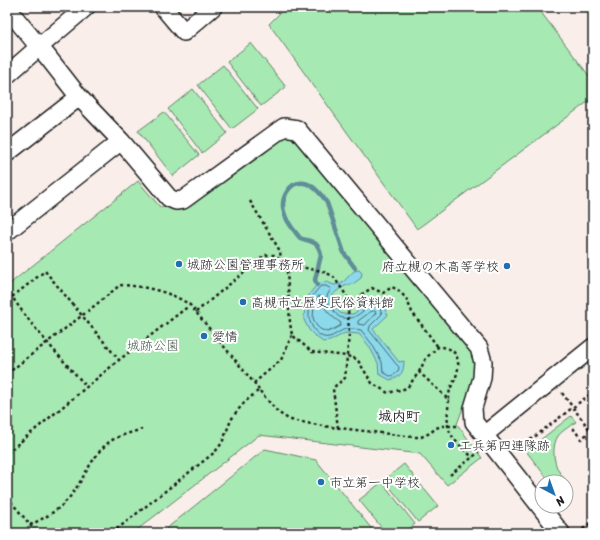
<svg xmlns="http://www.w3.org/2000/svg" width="600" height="540" viewBox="0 0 600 540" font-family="Sriracha,'Klee One',sans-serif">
<rect width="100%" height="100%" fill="#f9eeea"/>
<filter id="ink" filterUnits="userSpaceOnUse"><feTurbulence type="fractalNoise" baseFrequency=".025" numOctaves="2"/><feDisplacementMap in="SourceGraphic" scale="8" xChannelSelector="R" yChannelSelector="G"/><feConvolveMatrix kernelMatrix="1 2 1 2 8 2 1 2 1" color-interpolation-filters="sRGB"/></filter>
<g filter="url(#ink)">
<path fill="#a7e9b2" stroke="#628267" d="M286 7H537L593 81V98L417 229 269 24Z
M251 43 286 87 261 106 227 62Z
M223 65 258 109 232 129 198 85Z
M193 89 227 133 202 153 168 109Z
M164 112 199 155 173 176 138 131Z
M282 136H300L473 351 476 373 457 424 482 458 447 485 420 454 259 435 133 533H10L7 529V286L138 181 160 207 191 206Z
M571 416 576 422C570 426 562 431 558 436 552 445 553 460 558 470 561 475 566 480 569 485L566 487V482H550L526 451Z
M265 449 316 460 375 533H161Z
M404 464 438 506 418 522 384 480Z
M382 482 415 524 404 533H386L359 500Z"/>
<path fill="#8bd9ea" stroke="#5f8d98" d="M359 270 362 273 361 278 353 284C344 285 337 290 331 297V301L340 313 343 314H352L355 313 366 303 371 302H378L382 305 388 315 373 329 399 362 404 361C404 372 401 377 390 380L379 374 378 363 369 346 359 334 345 333 330 341 323 342 315 336 309 330 304 320 305 302 311 292 318 283 327 282 334 285 341 284 354 271Z"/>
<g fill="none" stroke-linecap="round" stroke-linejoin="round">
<path stroke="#48686e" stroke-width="1" d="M321 286H326L331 289C330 291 329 292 328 294 324 300 330 306 334 311 334 311 337 315 338 316 342 319 352 319 356 316 364 312 377 295 382 314L370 326 369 330 396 364 399 367C399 372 395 375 390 376L383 372 382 362 372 344 361 330C356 329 347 328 343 330 338 332 334 336 329 337 318 340 308 323 309 314 309 302 312 294 321 286Z
M319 296 322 297C323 310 331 316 341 323L340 326 332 330 327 332 320 329 316 325 313 318 314 305Z
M374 311 376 312 375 314 365 325H363L358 324V321L370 312Z"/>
<path stroke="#5f8d98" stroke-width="4.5" d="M317 285 315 280 321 255C318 240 311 242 300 238 294 230 286 222 284 212 280 199 289 181 304 183 313 184 323 196 327 203L344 253 355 268"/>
<g stroke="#1c1c1c" stroke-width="20">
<path id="minor" d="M163 7 184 32 213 7
M7 8 39 47 47 56 79 97 121 141 169 198 176 201 183 200 284 127 297 129 479 348 483 362 482 378 473 408 474 422 561 533
M7 75 39 47 86 7
M7 153 79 97
M7 228 9 230 121 141
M484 435 593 347"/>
</g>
<path stroke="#1c1c1c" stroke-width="2.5" stroke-dasharray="3 3" stroke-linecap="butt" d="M250 201 280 251 281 260
M287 270 300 267 322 271 333 276 346 295 351 306
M7 289C29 324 59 356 87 387
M7 300 12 297 45 271 119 360
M196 312 265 255H274L281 260 287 270 290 323 292 335 312 352 347 356 357 359 372 383 388 393 407 388 419 372 449 400C448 408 447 417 448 426 449 436 464 451 473 457
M419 372 426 358 438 347C458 346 462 363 455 379 454 382 451 386 450 390 449 393 449 397 449 400
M7 374C44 344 83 316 120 285 143 286 170 291 190 305
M254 383 259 390
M562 393 593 434
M338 428 333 389 334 387 345 378 349 334 348 313 351 306 362 294 372 288 383 293 392 287 398 290 406 298 412 312 438 347
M573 428 581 439 591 431
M516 451 593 392
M7 453 119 360 190 305 254 383 281 360 292 335
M450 475 479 452
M7 497 37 533
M30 525C44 518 58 511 68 499 83 482 90 458 108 443 116 436 131 433 142 429
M112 533 215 452 222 443 231 420 237 411 246 401 259 390 276 410 283 416 291 420 323 426 414 437H421L430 433 436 428 442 426H459
M578 533 593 521"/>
<use href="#minor" stroke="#fff" stroke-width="17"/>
</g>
</g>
<g fill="#1f6fb2" stroke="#fff" stroke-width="1.5">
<circle cx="179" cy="264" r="4"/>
<circle cx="507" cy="266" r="4"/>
<circle cx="243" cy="302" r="4"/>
<circle cx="204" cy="336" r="4"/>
<circle cx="451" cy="445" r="4"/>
<circle cx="321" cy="482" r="4"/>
</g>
<g text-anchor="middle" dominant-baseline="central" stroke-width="4" stroke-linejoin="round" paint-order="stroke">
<g font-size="13" fill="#1c1c1c" stroke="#fff" text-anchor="start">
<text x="187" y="264">城跡公園管理事務所</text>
<text x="499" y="266" text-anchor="end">府立槻の木高等学校</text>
<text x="251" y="302">高槻市立歴史民俗資料館</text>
<text x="212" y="336">愛情</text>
<text x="459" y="445">工兵第四連隊跡</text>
<text x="329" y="482">市立第一中学校</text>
</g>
<g font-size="13" fill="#465a49" stroke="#fff">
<text x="153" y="345">城跡公園</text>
</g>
<g font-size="14" font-weight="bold" fill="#1c1c1c" stroke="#fff">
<text x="399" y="416">城内町</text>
</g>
</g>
<rect width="600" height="540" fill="none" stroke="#fff" stroke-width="24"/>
<rect x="12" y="12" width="576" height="516" fill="none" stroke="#1c1c1c" stroke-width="1.5" filter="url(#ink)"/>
<g transform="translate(554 494) rotate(139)"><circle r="19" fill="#ffffff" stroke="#a4a4a4"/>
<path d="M0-3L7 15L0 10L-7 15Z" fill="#1f6fb2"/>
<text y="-6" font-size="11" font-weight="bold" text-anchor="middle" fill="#1c1c1c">N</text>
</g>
</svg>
